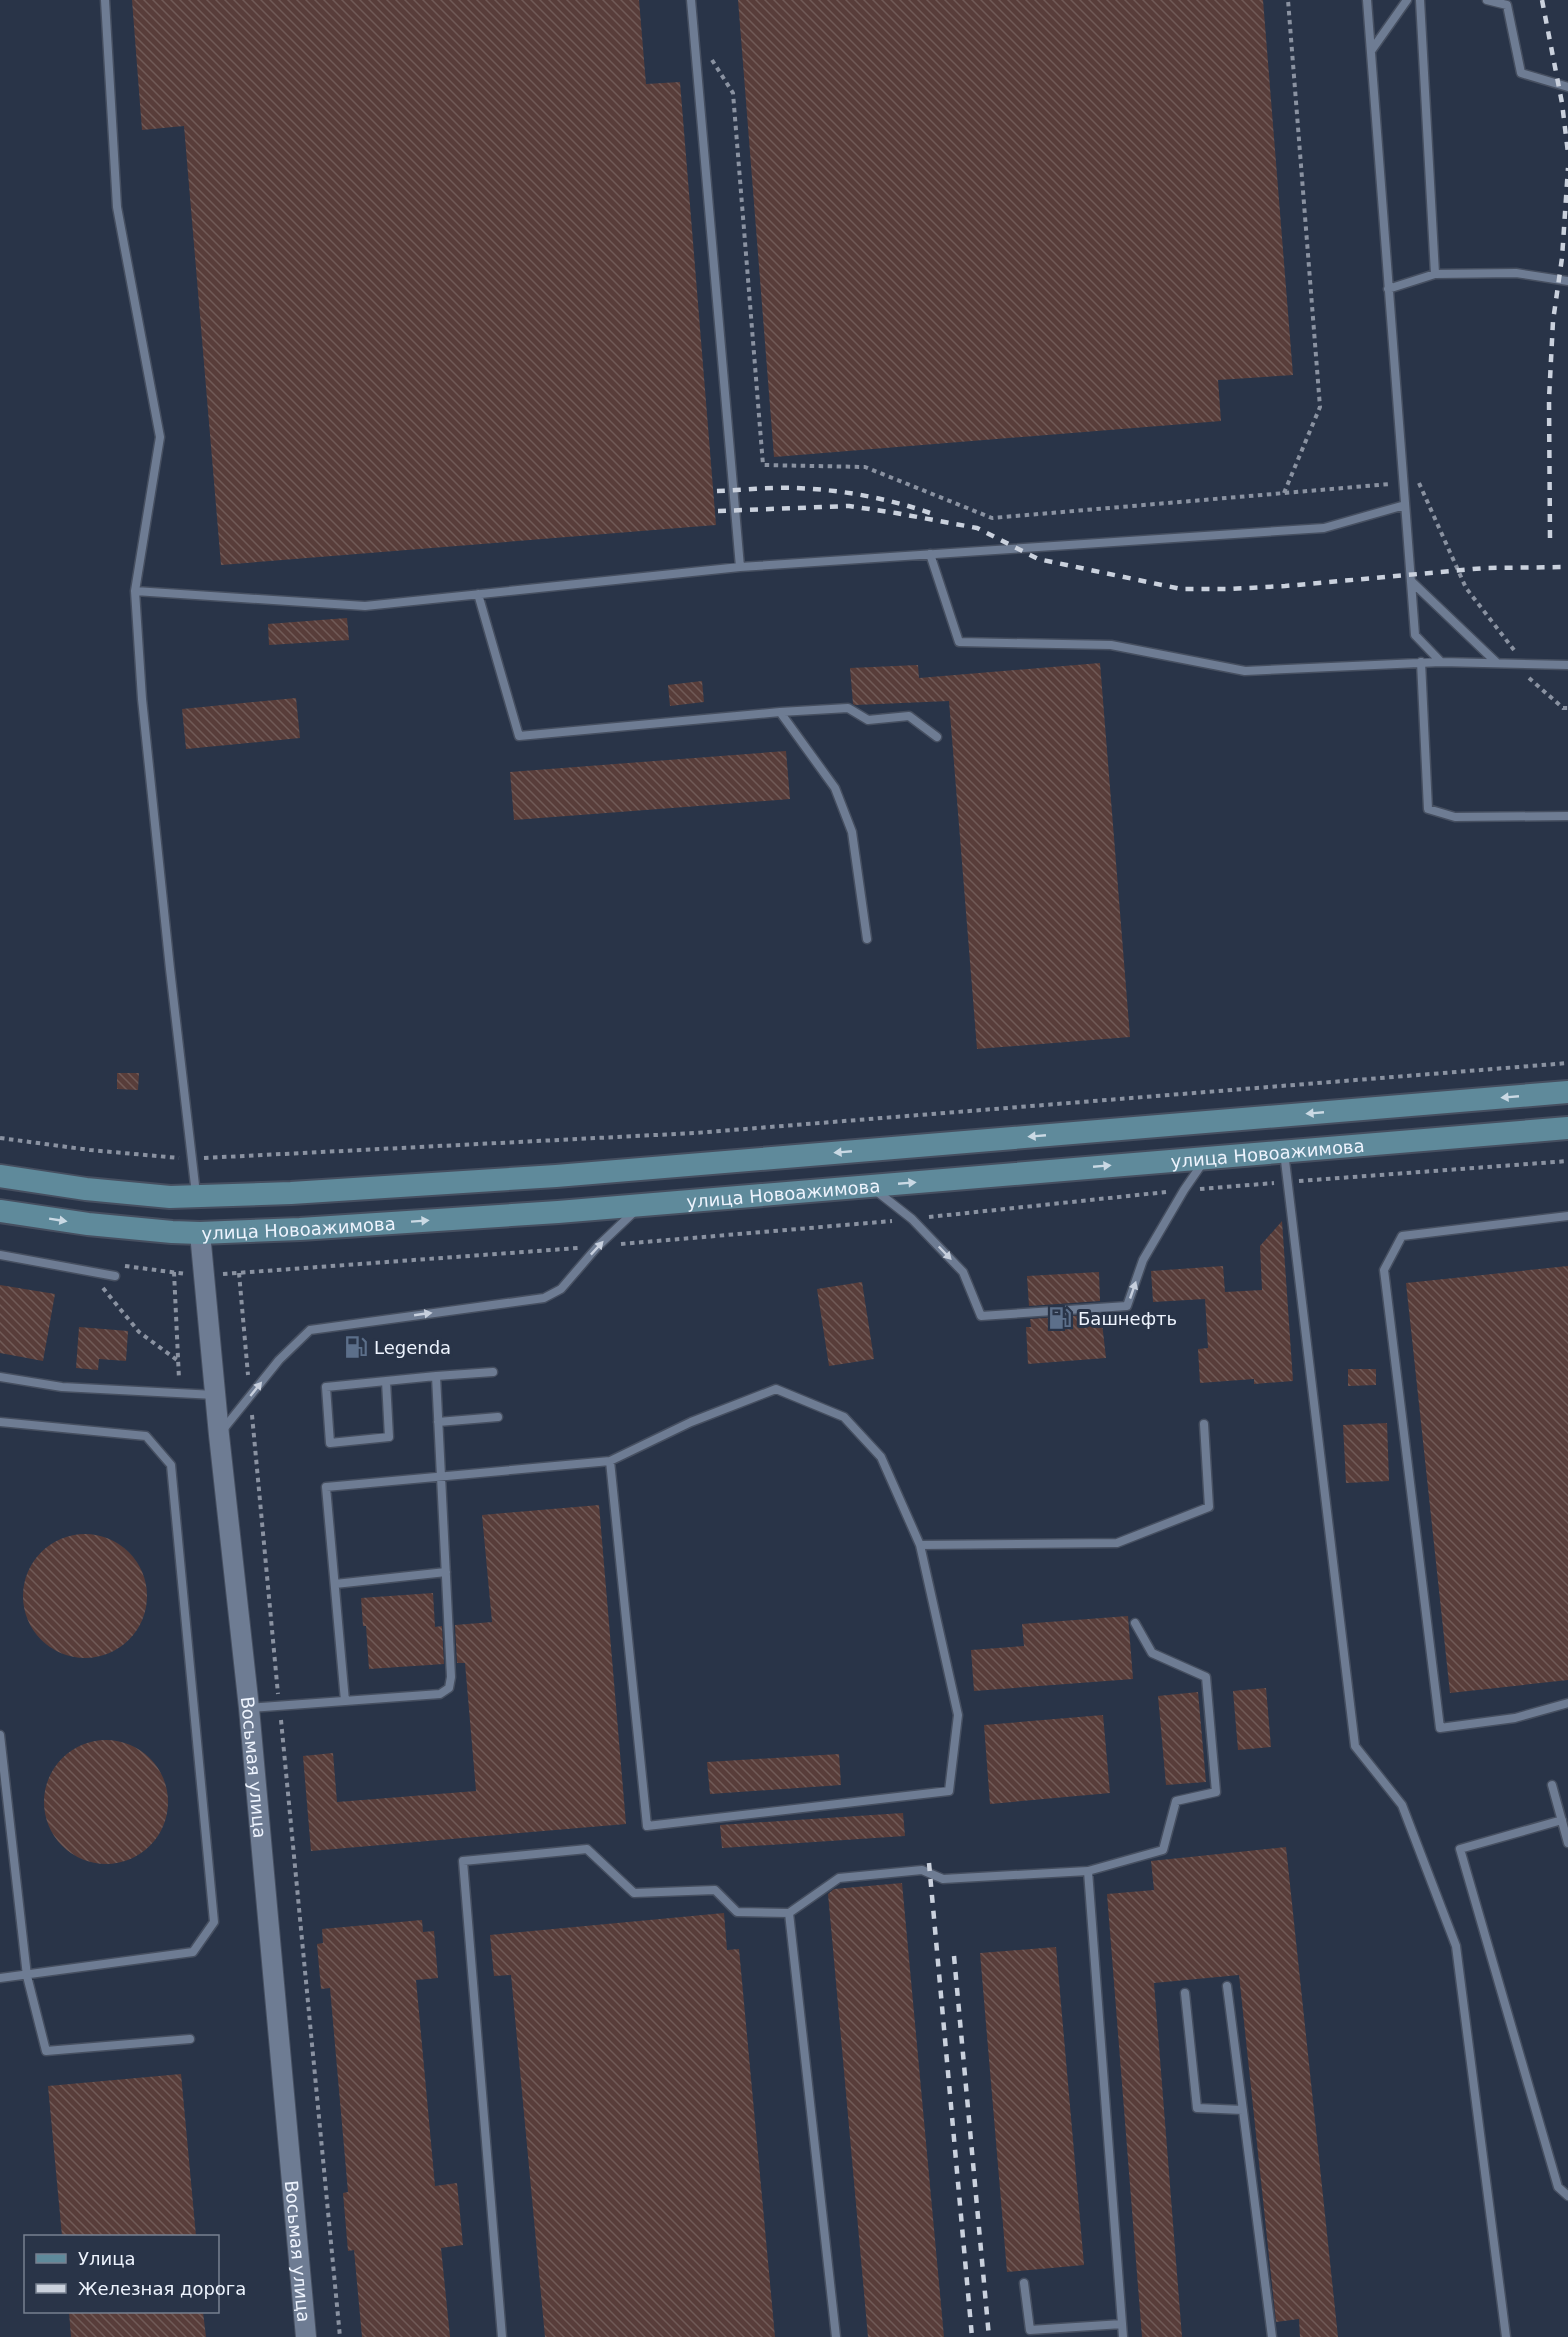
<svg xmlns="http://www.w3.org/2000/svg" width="1568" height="2337" viewBox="0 0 1568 2337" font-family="'DejaVu Sans',sans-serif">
<defs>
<pattern id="building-back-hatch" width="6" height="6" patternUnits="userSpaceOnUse" patternTransform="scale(1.5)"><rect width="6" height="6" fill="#583d3a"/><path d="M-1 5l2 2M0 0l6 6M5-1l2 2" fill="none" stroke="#705a57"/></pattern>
</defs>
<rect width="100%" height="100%" fill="#293448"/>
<path fill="url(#building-back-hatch)" d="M132 0H639L646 84 680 82 716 525 221 565 184 126 142 130Z
M738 0H1263L1293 375 1218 380 1221 421 774 457Z
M347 618 349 640 269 645 268 624Z
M1100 663 1130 1037 977 1049 949 701 855 705 853 704 850 668 918 665 919 678Z
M702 681 704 702 670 706 668 685Z
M296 698 300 738 186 749 182 709Z
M786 751 790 799 514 820 510 772Z
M117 1073H139L138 1090 117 1089Z
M1282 1221 1293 1381 1254 1384V1379L1200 1383 1198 1349 1208 1348 1205 1299 1153 1302 1151 1271 1223 1266 1225 1292 1262 1290 1260 1246Z
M1568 1266V1680L1450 1693 1406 1283Z
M1099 1272 1100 1301 1029 1306 1027 1276Z
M862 1282 874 1359 829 1366 817 1289Z
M0 1285 55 1294 43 1361 0 1353Z
M1101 1314 1106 1358 1028 1364 1026 1327H1031L1030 1319Z
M79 1327 128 1331 126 1361 99 1359 98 1370 76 1368Z
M1348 1369H1376V1385L1348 1386Z
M1387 1423 1389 1481 1346 1483 1343 1425Z
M599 1505 626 1824 311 1851 303 1756 333 1753 337 1802 476 1791 465 1663H457L455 1625 492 1622 482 1515Z
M23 1596a62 62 0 1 1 124 0a62 62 0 1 1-124 0Z
M433 1593 435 1627 442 1626 444 1664 369 1669 366 1626H363L361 1598Z
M1128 1616 1133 1679 974 1691 971 1650 1024 1646 1022 1624Z
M1266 1688 1271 1747 1238 1750 1233 1691Z
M1198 1692 1206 1782 1166 1785 1158 1696Z
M1103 1715 1110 1793 990 1804 984 1725Z
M44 1802a62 62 0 1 1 124 0a62 62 0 1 1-124 0Z
M839 1754 841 1785 710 1794 707 1762Z
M903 1813 905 1836 722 1848 720 1825Z
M1286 1847 1338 2337H1300L1299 2319 1276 2322 1239 1975 1154 1983 1182 2337H1142L1107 1894 1154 1890 1151 1861Z
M902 1883 944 2337H868L828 1894 834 1889Z
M724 1913 727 1950 739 1949 775 2337H545L511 1975 494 1976 490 1935Z
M422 1920 423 1932 434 1931 438 1978 416 1980 435 2186 457 2183 463 2245 441 2248 450 2337H362L354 2250 348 2251 343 2193 348 2192 330 1988 321 1989 317 1944 323 1943 322 1929Z
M1056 1947 1084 2265 1007 2272 980 1953Z
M181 2074 196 2236H62L48 2086Z
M69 2312H203L206 2337H71Z"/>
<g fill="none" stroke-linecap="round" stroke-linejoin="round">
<g stroke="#464f60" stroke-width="11">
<path id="service" d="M105 0 117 207 160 437 135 591 142 699 170 969 196 1194
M691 0 740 567
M1367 0 1415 635 1441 662 1568 665
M1487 0 1507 5 1521 73 1568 87
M1371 51 1407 0
M1435 274 1516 273 1568 281
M1388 289 1435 274 1420 0
M930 554 959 642 1111 645 1245 671 1441 662
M1411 581 1497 663
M135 591 365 606 740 567 1324 528 1405 505
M478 594 519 736 780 712 835 788 852 832 867 939
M1421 662 1428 809 1455 817 1568 816
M780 712 848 708 868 720 909 716 937 737
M1284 1152 1355 1746 1402 1805 1456 1946 1506 2337
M875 1190 912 1219 963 1272 981 1316 1127 1306 1143 1260 1184 1190 1204 1161
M1568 1216 1402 1236 1384 1270 1440 1728 1515 1718 1568 1703
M0 1255 115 1276
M436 1376 493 1372
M0 1377 62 1387 215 1395
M0 1422 146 1436 171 1465 214 1922 193 1952 0 1978
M438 1422 498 1417
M221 1432 279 1360 310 1330 544 1298 561 1289 598 1246 636 1210
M920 1545 1117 1543 1209 1507 1204 1424
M335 1584 446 1572
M345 1701 326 1487 610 1461 647 1826 949 1791 958 1715 920 1545 881 1457 844 1417 776 1389 691 1422 610 1461
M249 1708 440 1694 449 1688 451 1677 436 1376 326 1387 330 1443 389 1437 386 1381
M0 1735 27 1976 46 2051 190 2039
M1552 1785 1568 1843
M1562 1820 1460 1849 1558 2187 1568 2196
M789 1913 836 2337
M1227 1986 1272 2337
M1185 1993 1197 2108 1243 2110
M1024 2283 1030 2330 1122 2324
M502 2337 463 1861 587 1849 634 1893 715 1890 737 1912 789 1913 839 1878 922 1870 943 1879 1088 1871
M1123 2337 1088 1871 1163 1850 1176 1801 1216 1792 1206 1677 1152 1653 1135 1623"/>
</g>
<g stroke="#464f60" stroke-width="22">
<g id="tertiary">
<path id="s1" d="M200 1233 219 1435 249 1708 306 2337"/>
</g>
</g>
<g stroke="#464f60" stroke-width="26">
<g id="secondary">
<path d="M0 1176 86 1189 170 1197 291 1193 556 1176 1568 1092"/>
<path id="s2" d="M0 1211 88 1224 172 1232 200 1233 300 1229 558 1212 1568 1128"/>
</g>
</g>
<path stroke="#8a92a1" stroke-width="4" stroke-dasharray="4.5 4.5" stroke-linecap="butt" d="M712 60 733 93 763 465 865 467 992 518 1390 484
M1419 483 1466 588 1514 650
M1284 493 1320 407 1288 0
M1529 678 1563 708H1568
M0 1138 90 1150 179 1158
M204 1158 695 1133 1568 1063
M1299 1181 1568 1161
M1200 1189 1274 1183
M929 1217 1166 1192
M621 1244 892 1221
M125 1266 186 1274
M174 1272 179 1379
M239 1273 248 1375
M223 1274 578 1248
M103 1288 139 1332 177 1360
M252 1415 278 1694
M281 1720 340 2337"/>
<use href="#service" stroke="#6e7c93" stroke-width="8"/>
<use href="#tertiary" stroke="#6e7c93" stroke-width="20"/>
<use href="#secondary" stroke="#5f8a9b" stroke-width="22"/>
<path stroke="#cad1dd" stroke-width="4.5" stroke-dasharray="8 8" stroke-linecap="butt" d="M1542 0 1562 103 1568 153
M717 491C743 490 771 487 797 488 843 490 887 498 930 513
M718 511 849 506 896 513 977 528 1038 559 1181 589H1229L1285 586 1485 568 1568 567
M1550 538 1549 399 1553 321 1562 258 1568 168
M929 1863 972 2337
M954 1956 989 2337"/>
</g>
<defs><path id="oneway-solid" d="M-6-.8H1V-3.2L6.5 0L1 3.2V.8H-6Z" transform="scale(1.5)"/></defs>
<g fill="#cad9e4">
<use href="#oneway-solid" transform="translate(1510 1097) rotate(175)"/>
<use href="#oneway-solid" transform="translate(1315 1113) rotate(175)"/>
<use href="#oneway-solid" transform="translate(1037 1136) rotate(175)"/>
<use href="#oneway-solid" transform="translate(843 1152) rotate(175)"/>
<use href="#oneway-solid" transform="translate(1102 1166) rotate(-5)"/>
<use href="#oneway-solid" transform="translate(907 1183) rotate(-5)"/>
<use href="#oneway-solid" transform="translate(58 1220) rotate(9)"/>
<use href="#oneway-solid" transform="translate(420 1221) rotate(-4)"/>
</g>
<g fill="#c7cfdd">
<use href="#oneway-solid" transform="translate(597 1248) rotate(-47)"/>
<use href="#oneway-solid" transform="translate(945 1253) rotate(46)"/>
<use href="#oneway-solid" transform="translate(1133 1290) rotate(-71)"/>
<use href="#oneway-solid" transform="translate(423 1314) rotate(-8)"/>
<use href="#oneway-solid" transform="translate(256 1389) rotate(-51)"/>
</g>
<defs>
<g id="fuel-bare" transform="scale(1.8)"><path d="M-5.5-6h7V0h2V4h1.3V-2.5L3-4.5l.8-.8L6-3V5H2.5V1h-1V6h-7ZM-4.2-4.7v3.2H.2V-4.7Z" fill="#5c6f8a" stroke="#293448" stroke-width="2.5" paint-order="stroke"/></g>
</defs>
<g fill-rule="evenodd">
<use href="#fuel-bare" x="1060" y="1318"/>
<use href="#fuel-bare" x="356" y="1347"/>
</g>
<g text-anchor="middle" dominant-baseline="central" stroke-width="6" stroke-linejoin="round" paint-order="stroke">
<g font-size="18" fill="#edf3fd" stroke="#293448">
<text stroke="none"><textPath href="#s2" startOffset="1272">улица Новоажимова</textPath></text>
<text stroke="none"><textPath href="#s2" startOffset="786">улица Новоажимова</textPath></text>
<text stroke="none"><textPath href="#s2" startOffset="300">улица Новоажимова</textPath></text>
<text stroke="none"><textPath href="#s1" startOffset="537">Восьмая улица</textPath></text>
<text stroke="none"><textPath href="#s1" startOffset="1023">Восьмая улица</textPath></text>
</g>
<g font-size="18" fill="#edf3fd" stroke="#293448" text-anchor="start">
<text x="1078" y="1318">Башнефть</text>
<text x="374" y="1347">Legenda</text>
</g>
</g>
<rect x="24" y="2235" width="195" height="78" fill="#293448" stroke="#778090" stroke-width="1.5"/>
<rect x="36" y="2254" width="30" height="9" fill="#5f8a9b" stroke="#778090" stroke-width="1.5"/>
<text x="78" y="2265" font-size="18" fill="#edf3fd">Улица</text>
<rect x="36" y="2284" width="30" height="9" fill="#cad1dd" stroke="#778090" stroke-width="1.5"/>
<text x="78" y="2295" font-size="18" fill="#edf3fd">Железная дорога</text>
</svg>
